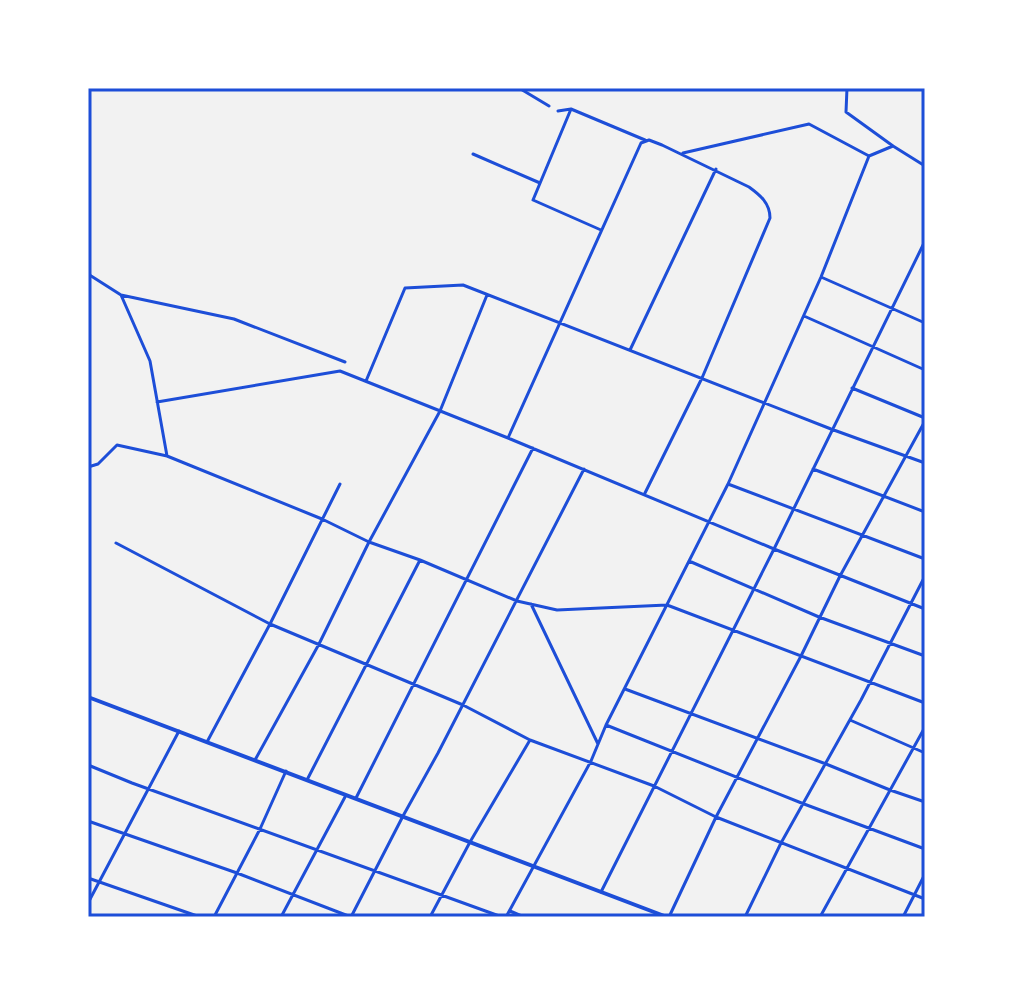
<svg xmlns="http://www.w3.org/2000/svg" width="1013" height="1005" viewBox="0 0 1013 1005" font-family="'Public Sans',sans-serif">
<rect width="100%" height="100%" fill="#f2f2f2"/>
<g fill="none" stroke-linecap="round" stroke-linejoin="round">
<path stroke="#1d4ed8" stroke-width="3" d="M519 88 549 106
M847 88 846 112 893 146
M571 109 533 200 601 230
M558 111 571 109 645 140
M683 153 809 124 869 156 893 146 925 166
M473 154 540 183
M869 156 821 277 728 484 925 559
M88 274 121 295 150 361 167 456
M821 277 925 323
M121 295 234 319 345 362
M804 316 925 370
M630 350 716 169
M366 381 405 288 463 285 831 429 925 463
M852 388 925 418
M157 402 340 371 508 438 774 549 925 609
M508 438 641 143 649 140 662 145 749 187C760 195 770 203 770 218L702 378 645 493
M88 467 98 464 117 445 167 456 322 519 369 542 420 560 517 601 557 610 667 605 925 703
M813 469 925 512
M116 543 270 624 463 705 530 740 654 786 716 817 925 899
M689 561 819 617 925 656
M531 604 598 744
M625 689 826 764 890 790 925 802
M850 720 925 753
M606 725 804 804 925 849
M207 742 270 624 340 484
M255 760 319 644 369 542 440 411 487 295
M88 765 132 783 502 917
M307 780 420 560
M356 798 533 448
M88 821 237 873 351 917
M88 878 200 917
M601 892 774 549 925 241
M88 903 179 731
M510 911 524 917
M214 917 260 829 286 771
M281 917 345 797
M351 917 403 816 438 753 584 469
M430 917 470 842 530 740
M506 917 591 761 606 725 728 484
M669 917 716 817 801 656 840 576 925 421
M745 917 781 843 861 700 925 576
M820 917 925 727
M903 917 925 874"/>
<path stroke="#1d4ed8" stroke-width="4" d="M88 697 667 917"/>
</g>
<rect width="1013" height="1005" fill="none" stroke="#ffffff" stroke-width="180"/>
<rect x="90" y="90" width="833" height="825" fill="none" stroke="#1d4ed8" stroke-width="3"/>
</svg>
